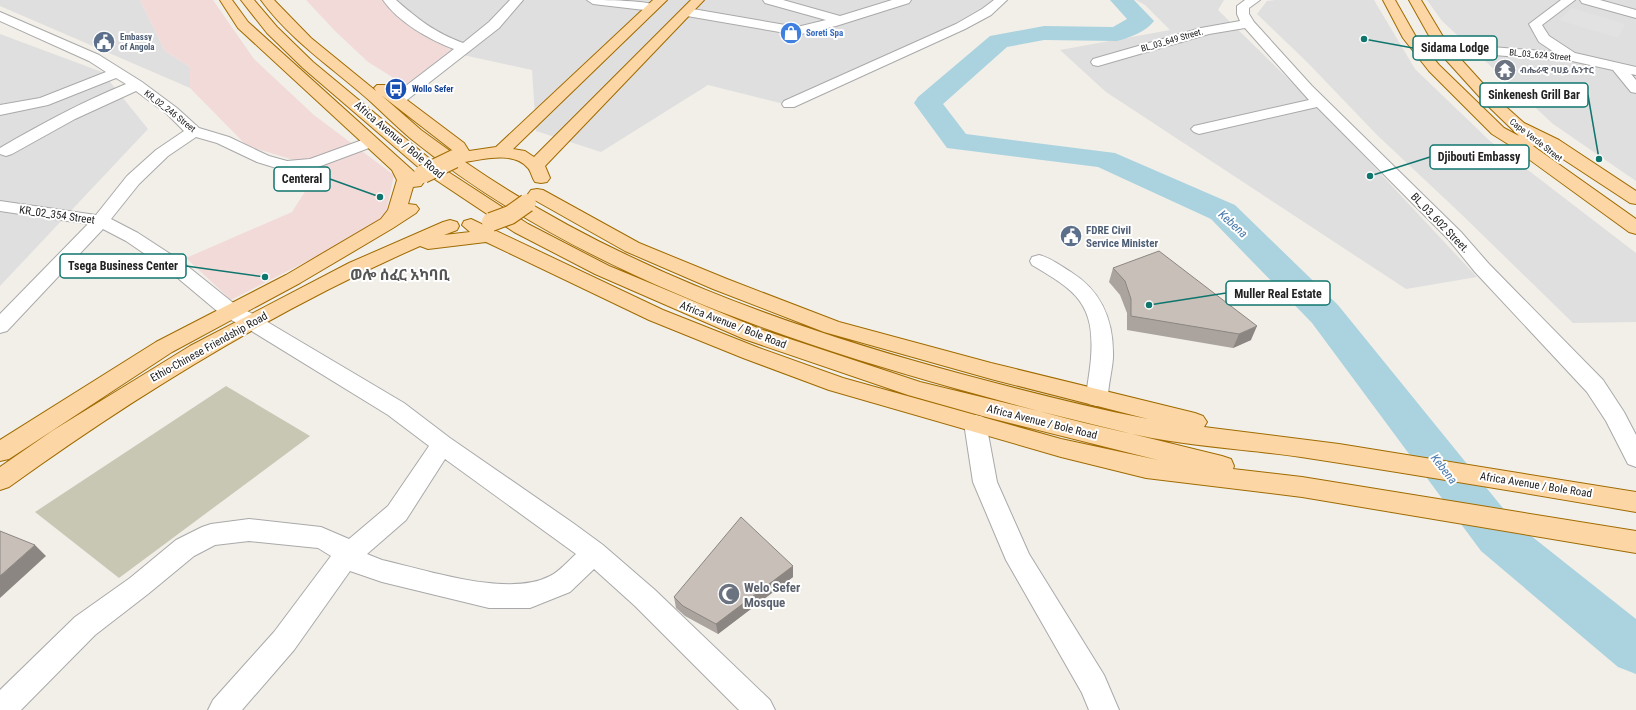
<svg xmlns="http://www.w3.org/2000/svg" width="1636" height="710" viewBox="0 0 1636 710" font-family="'Roboto Condensed','Noto Sans Ethiopic',sans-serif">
<rect width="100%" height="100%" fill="#f2efe9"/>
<path fill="#e0dfdf" d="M0 0H140L165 51 190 67V88L0 6Z
M389 0H1008L784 104 708 85 601 152 536 131 532 70 454 53 421 25Z
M1136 0H1224L1218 10 1336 126 1477 277 1406 289 1106 92 1060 50 1170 30 1145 5Z
M1275 0H1374L1415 69 1490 141 1636 253V322L1573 323 1458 211 1377 135 1307 62 1257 14 1267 1Z
M1427 0H1636V181L1553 124 1442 21Z
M0 34 102 72 148 129 0 286Z"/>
<path fill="#f2dad9" d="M140 0H213L254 59 314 115 394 175 384 222 231 300 186 258 292 212 320 168 247 146 190 88V67L165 51Z
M306 0H389L421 25 454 53 405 85 368 62 336 32Z"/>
<path fill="#c7c7b4" d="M226 386 310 436 119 578 35 512Z"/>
<path fill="#e2e2e2" d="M1572 8 1625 24 1618 38 1559 20Z"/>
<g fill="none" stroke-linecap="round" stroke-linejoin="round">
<path fill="#aad3df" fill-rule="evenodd" d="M1110 0H1134L1154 21C1147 31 1129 38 1117 41L1044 40 1007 47 943 104 966 134 1115 153 1235 205 1338 305 1515 523 1636 619V674L1618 667 1481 551 1312 323 1211 219 1098 167 947 148 914 103 918 97 990 36 1044 26 1113 27 1127 19Z"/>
<g stroke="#a9a9a9" stroke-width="2">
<path id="minor" d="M383 0H396C419 20 434 32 463 43L489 22 510 0H523L499 28 403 103H393L391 100 394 95 454 49C430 40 398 22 383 0Z
M587 0C600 0 653 0 659 7L653 11 593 4Z
M763 0H783L840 16 892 0H911L909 3 836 26 797 35 687 16 681 12 687 8 797 27 826 20 765 3Z
M994 0H1007L991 15 965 29 794 107H784L782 104 784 101 956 24 982 9Z
M1245 0H1260L1249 8V14L1254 22 1312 86 1461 232 1489 264 1603 380 1624 412 1636 435V467L1628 464 1606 421 1587 392 1475 272 1449 240 1317 107 1199 134 1194 132 1191 129 1194 126 1309 100 1245 28 1209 34 1098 66 1093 65 1091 62 1093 59 1201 28 1240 21 1237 14V6Z
M1561 0H1575L1542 25 1549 36 1575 53 1636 67V75L1631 74 1636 80V93L1631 92 1613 70 1572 61 1442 51 1437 50 1435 47 1437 44 1442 43 1554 52 1539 42 1529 24Z
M1580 0H1600L1636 10V18L1582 3Z
M0 12 99 55 142 82 177 108 199 128 229 137 269 156 287 161 310 159 365 139H377L379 142 377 145 318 167 286 171 257 162 217 143 196 137 168 156 139 184 111 219 138 233 181 261 237 306 259 317 404 403 450 438 573 523 603 545 655 590 770 700 775 710H739L635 606 594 569 570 592 530 608H489L382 582 350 571 294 650 242 710H208L213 700 274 632 331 556 318 548 249 541 215 545 194 556 148 594 95 635 21 710H0V690L75 617 130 578 176 540 202 527 211 524 249 519 321 527 349 539 388 506 429 446 388 415 245 327 223 316 167 269 126 241 103 229 7 331 0 333V314L88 224 0 211V201L96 215 127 176 156 150 184 131 167 114 136 91 75 119 12 154 6 156 0 154V148C41 124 82 102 126 84L116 78 48 105 0 115V105L40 98 106 72 89 61 0 21ZM445 459 576 554C568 561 560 571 550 576 509 598 427 570 382 560L367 554 406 520Z
M1039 255C1051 258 1061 266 1071 272 1103 292 1114 322 1113 358 1112 372 1108 385 1108 398L1105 404 1097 406 1089 404 1086 398C1087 385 1090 372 1091 358 1095 303 1076 291 1032 265L1030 261 1032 257Z
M975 415 983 417 986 423 997 482 1029 554 1104 675 1119 710H1089L1082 693 1006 560 973 482 964 423 967 417Z"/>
</g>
<g stroke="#a06b00" stroke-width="2">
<path id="major" d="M220 0H232L248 22 421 178 424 182 421 186 413 187 408 204 416 205 419 209 416 213 393 228 300 283 172 352 9 459 0 461V440L156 342 286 275 381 219 388 210 397 180 392 170 238 28Z
M241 0H254L277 27 313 62 436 164 528 224 609 266 760 329 920 382 1222 456 1231 459 1234 466 1233 469 1302 477 1636 531V553L1302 497 1146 478 1061 457 829 390 743 358 649 320 486 242 428 249 420 246C275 310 138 394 9 487L0 490V467L52 431 190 346 349 263 443 222 450 220 457 222 459 226 457 230 444 235 470 232 462 225 464 221 471 219 663 310 759 348 843 378 1061 439 1158 460 986 417 908 395 744 339 595 274 514 232 424 172 303 68 267 33Z
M261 0H274L311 38 376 91 374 88 377 85H387L464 143 469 151 496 147 653 0H667L513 149 525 151 534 157 691 0H704L545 166 550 178 547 182 541 183 535 182C532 178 531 171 528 168 514 151 484 159 465 162 616 266 789 328 965 375 1025 391 1086 407 1148 419L991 379 824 332 713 289 625 251 531 198 528 194 531 190 537 189 543 190 639 243 727 279 839 322 991 363 1195 413 1203 416 1207 422 1204 427 1339 444 1636 492V512C1525 493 1413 474 1301 457 1252 450 1201 447 1152 438 1085 425 1020 406 954 388 764 335 565 264 410 138 396 126 384 114 371 102 333 68 291 41 261 0ZM381 95 452 150 454 154 421 130Z
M1383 0H1395L1416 37 1439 65 1504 128 1519 136 1486 104 1437 50 1409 0H1421L1448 45 1496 98 1524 123 1559 140 1636 191V204L1630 203 1540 144 1533 146 1636 219V234L1629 232 1508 144 1492 134 1429 71 1403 38Z"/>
</g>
<use href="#minor" fill="#fff" fill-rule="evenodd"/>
<use href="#major" fill="#fcd6a4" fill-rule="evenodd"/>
<g stroke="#a06b00" stroke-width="20" stroke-linecap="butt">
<path id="major-bridge" d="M423 174 454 159
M491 222 510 215 527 203"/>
</g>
<use href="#major-bridge" stroke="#fcd6a4" stroke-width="18"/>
</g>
<path fill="#aba49e" d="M1113 268 1251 340 1233 348 1127 330V313L1120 295 1109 282Z
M793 566V577L718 634 685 616 676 608 674 597Z"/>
<path fill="#8b8681" d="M1257 326 1251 340 1233 348 1239 334Z
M35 545 46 556 0 598V576Z
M793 566V577L718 634 716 624Z"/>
<path fill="#c7bfb8" stroke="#8b8681" d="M1159 251 1257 326 1239 334 1131 316V299L1125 281 1113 268Z
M741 517 793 566 716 624 683 606 674 597Z
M0 531 35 545 0 576Z"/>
<defs>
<g id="shop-disc" transform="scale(1.15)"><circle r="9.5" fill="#3f7fe0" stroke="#fff"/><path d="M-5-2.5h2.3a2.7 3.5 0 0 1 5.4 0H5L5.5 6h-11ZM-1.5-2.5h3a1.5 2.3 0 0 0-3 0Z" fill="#fff"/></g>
<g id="civic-disc" transform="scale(1.15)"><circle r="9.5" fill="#5c6f8a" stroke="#fff"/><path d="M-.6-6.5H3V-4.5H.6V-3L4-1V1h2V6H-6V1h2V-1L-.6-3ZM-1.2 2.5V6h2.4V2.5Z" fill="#fff"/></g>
<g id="temple-disc" transform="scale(1.15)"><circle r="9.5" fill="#6b7280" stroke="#fff"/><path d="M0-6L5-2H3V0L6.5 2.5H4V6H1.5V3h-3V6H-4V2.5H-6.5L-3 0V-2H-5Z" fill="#fff"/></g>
<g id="bus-disc" transform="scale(1.15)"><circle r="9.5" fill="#1a4fb4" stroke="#fff"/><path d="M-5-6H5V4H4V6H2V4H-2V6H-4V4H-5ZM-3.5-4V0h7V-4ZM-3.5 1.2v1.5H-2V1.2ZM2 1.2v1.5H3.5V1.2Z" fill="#fff"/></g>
<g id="mosque-disc" transform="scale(1.15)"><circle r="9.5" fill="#6b7280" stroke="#fff"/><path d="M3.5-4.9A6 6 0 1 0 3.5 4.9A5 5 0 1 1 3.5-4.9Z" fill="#fff"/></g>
</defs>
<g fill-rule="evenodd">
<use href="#shop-disc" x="791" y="33"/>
<use href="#civic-disc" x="104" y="42"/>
<use href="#temple-disc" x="1505" y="70"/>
<use href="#bus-disc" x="396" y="89"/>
<use href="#civic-disc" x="1071" y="236"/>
<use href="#mosque-disc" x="729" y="594"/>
</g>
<g text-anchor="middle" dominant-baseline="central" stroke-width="4" stroke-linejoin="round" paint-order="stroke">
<g font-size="9" font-weight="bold" fill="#366cbe" stroke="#fff" text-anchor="start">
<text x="806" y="33">Soreti Spa</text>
</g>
<g font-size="9" font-weight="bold" fill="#4e5e75" stroke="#fff" text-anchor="start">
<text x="120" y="37">Embassy<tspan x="120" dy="10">of Angola</tspan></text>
</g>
<g font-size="9" fill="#222" stroke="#fff">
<text transform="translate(1172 40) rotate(-16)">BL_03_649 Street.</text>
<text transform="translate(1540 55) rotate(5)">BL_03_624 Street</text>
<text transform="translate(170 111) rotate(38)">KR_02_246 Street</text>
<text transform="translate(1536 140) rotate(38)">Cape Verde Street</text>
</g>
<g font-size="9" font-weight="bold" fill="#5b616d" stroke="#fff" text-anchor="start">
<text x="1520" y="70">ብሔራዊ ባሀይ ሴንተር</text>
</g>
<g font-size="9" font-weight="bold" fill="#164399" stroke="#fff" text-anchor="start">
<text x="412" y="89">Wollo Sefer</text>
</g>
<g font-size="11" fill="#222" stroke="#fff">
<text transform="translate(399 140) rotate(40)">Africa Avenue / Bole Road</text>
<text transform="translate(57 215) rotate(8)">KR_02_354 Street</text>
<text transform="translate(1440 223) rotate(46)">BL_03_602 Street.</text>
<text transform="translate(733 325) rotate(21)">Africa Avenue / Bole Road</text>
<text transform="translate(209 347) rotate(-29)">Ethio-Chinese Friendship Road</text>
<text transform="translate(1042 422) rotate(14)">Africa Avenue / Bole Road</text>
<text transform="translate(1536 485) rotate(9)">Africa Avenue / Bole Road</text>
</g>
<g font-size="11" font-weight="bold" fill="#4e5e75" stroke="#fff" text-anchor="start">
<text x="1086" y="230">FDRE Civil<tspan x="1086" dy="13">Service Minister</tspan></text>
</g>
<g font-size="12" font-style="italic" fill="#4a7aab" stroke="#fff">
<text transform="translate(1233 224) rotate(42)">Kebena</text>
<text transform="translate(1444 469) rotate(52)">Kebena</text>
</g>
<g font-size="13" font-weight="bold" fill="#5b616d" stroke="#fff" text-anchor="start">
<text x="744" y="587">Welo Sefer<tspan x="744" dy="15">Mosque</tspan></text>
</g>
<g font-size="15" font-weight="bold" fill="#555" stroke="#fff">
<text x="400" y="275">ወሎ ሰፈር አካባቢ</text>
</g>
</g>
<path fill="none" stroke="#0f766e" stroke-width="1.5" d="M1364 39L1413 48M1599 159L1588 95M1370 176L1430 157M380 197L330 179M265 277L186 266M1149 305L1226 293"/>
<g fill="#0f766e" stroke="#fff" stroke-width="1.5">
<circle cx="1364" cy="39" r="4"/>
<circle cx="1599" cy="159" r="4"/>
<circle cx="1370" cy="176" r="4"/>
<circle cx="380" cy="197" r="4"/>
<circle cx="265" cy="277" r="4"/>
<circle cx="1149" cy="305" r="4"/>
</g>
<g fill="#fff" stroke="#0f766e" stroke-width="1.5">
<rect x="1413" y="36" width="84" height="24" rx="4"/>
<rect x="1480" y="83" width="108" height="24" rx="4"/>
<rect x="1430" y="145" width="99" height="24" rx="4"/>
<rect x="274" y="167" width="56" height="24" rx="4"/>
<rect x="60" y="254" width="126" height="24" rx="4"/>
<rect x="1226" y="281" width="104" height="24" rx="4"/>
</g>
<g font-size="12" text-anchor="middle" font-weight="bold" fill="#222">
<text x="1455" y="52">Sidama Lodge</text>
<text x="1534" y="99">Sinkenesh Grill Bar</text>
<text x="1479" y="161">Djibouti Embassy</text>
<text x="302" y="183">Centeral</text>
<text x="123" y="270">Tsega Business Center</text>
<text x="1278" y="298">Muller Real Estate</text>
</g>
</svg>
